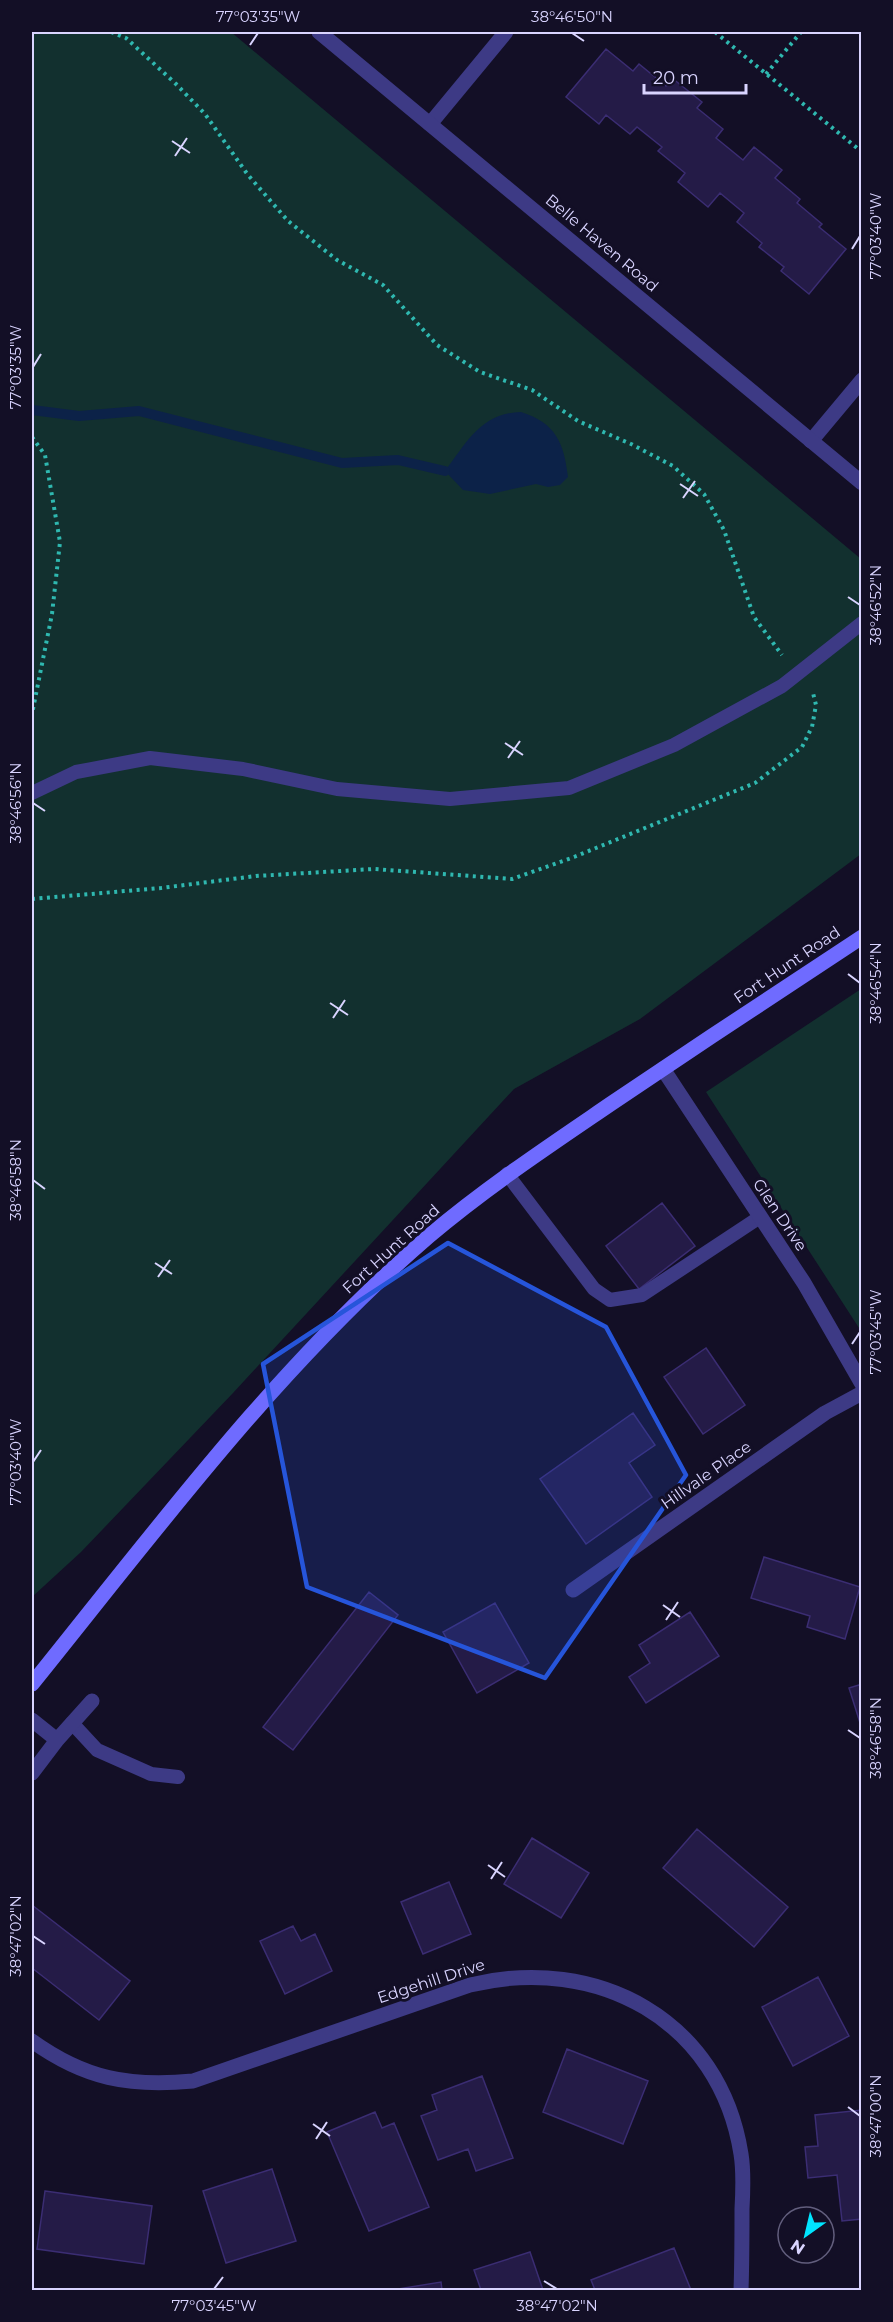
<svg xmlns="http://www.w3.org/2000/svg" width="893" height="2322" viewBox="0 0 893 2322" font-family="Montserrat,sans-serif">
<rect width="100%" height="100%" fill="#130f26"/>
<path fill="#12302f" d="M32 32H231L861 559V854L640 1019 514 1089 233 1393 81 1552 32 1597Z
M861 989V1331L706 1092Z"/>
<path fill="#0c2248" d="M521 412C556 423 564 443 568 477L560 485 548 487 536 484 490 494 463 490 445 471C467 442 481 413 521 412Z"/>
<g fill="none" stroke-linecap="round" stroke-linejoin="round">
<path stroke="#0c2248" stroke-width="10" d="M32 410 79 416 139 411 342 463 398 460 445 471"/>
</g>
<path fill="#241b47" stroke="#3b2d73" stroke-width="1.5" d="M606 49 633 71 639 64 666 86 672 78 702 102 697 108 723 129 716 138 743 160 754 147 782 170 775 178 800 199 797 203 822 224 819 227 846 249 809 294 781 271 784 267 759 247 762 243 737 222 744 213 720 193 708 207 678 182 685 173 658 151 662 147 637 127 630 134 606 115 599 124 566 97Z
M662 1203 695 1246 639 1289 606 1246Z
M706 1348 745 1405 703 1434 664 1377Z
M633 1413 655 1445 629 1463 652 1497 586 1544 540 1479Z
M764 1557 860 1587 845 1639 807 1627 810 1616 751 1598Z
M369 1592 398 1615 293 1750 263 1727Z
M495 1603 529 1663 477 1693 443 1632Z
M690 1612 719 1656 646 1703 629 1677 650 1663 639 1645Z
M862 1684V1729L849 1688Z
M697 1829 788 1907 754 1947 663 1868Z
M532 1838 589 1873 561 1918 504 1884Z
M449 1882 471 1934 423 1954 401 1902Z
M32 1905 130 1981 99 2020 32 1968Z
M293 1926 301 1941 315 1934 332 1971 285 1994 260 1941Z
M818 1977 849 2036 793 2066 762 2007Z
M567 2049 648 2081 623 2144 543 2112Z
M482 2076 513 2158 476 2171 468 2149 438 2160 421 2116 437 2110 432 2095Z
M862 2110V2219L842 2221 837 2175 808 2178 805 2147 818 2146 815 2115Z
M375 2112 382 2128 394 2123 429 2207 369 2231 327 2132Z
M272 2169 296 2241 226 2263 203 2191Z
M45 2191 152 2206 144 2264 37 2249Z
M674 2248 691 2290H595L591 2280Z
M530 2252 543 2290H481L474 2270Z
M441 2282 442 2290H392Z"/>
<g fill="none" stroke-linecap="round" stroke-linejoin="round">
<path stroke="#2fb8b0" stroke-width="4" stroke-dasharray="3 4.5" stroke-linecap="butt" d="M111 32 126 38 176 84 205 114 248 175 288 221 337 260 383 285 437 345 480 372 532 390 578 421 631 444 673 466 704 494 724 530 754 617 782 655
M715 32 862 152
M766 74 801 32
M32 437 45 455 60 542 52 614 32 714
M32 899 161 888 256 876 374 869 512 879 574 857 755 783 802 747 812 727 816 705 813 693"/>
<path stroke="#3d3a85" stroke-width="14" d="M32 793 76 772 150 758 243 769 337 789 450 799 569 788 674 745 782 686 862 623
M507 1174 594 1289 610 1300 642 1295 760 1217
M72 1723 97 1750 151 1774 178 1777"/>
<path stroke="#3d3a85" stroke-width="15" d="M430 124 506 32
M811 441 862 380
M663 1069 804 1283 862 1384
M573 1590 825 1413 862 1393
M32 1720 57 1740
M32 1773 57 1740 92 1701
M32 2041C85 2079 129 2087 193 2081L470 1985C597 1954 720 2020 741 2154 744 2172 743 2191 742 2209 742 2236 742 2263 741 2290"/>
<path stroke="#3d3a85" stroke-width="15" d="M319 32 862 483"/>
<path stroke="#6f6bff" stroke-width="15" d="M32 1684C157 1529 277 1367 429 1236 487 1187 549 1146 612 1103 695 1047 778 992 862 937"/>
</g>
<path fill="#2655da" fill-opacity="0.2" stroke="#2655da" stroke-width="4.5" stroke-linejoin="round" d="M448 1243 606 1327 686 1475 545 1678 307 1587 263 1364Z"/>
<path fill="none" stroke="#d9d4ff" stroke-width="2" d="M572 33 584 41M250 45 258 33M172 141 190 153M175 156 187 138M852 249 860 236M33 367 41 354M680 484 698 496M683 498 695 481M848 597 860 605M505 743 523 755M508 758 520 741M33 803 45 811M848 974 860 983M330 1003 348 1015M333 1018 345 1000M33 1180 45 1189M155 1263 172 1274M158 1277 170 1260M852 1344 860 1332M33 1462 41 1450M663 1605 680 1617M666 1620 678 1602M848 1730 860 1738M488 1865 505 1877M491 1879 502 1862M33 1936 45 1944M848 2107 860 2116M313 2124 330 2136M316 2139 327 2122M544 2281 557 2289M214 2289 223 2277"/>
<g text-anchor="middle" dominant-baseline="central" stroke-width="6" stroke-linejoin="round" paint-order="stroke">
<g font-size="16" fill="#d9d4ff" stroke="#130f26">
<text transform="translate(602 243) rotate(40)">Belle Haven Road</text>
<text transform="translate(787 965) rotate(-34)">Fort Hunt Road</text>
<text transform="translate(780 1215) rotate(56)">Glen Drive</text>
<text transform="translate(391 1249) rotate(-42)">Fort Hunt Road</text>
<text transform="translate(706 1475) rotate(-35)">Hillvale Place</text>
<text transform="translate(431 1981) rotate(-18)">Edgehill Drive</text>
</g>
</g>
<rect width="893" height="2322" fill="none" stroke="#130f26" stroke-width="66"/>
<g transform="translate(806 2235) rotate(214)"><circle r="28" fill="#130f26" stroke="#625e7d" stroke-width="1.5"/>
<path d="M0-4.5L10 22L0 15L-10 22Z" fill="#00e5ff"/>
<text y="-9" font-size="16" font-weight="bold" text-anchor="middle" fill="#d9d4ff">N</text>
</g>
<path d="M644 84v9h102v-9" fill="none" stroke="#d9d4ff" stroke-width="3"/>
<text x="653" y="84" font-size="18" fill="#d9d4ff" stroke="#130f26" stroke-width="4.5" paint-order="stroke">20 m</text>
<rect x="33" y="33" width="827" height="2256" fill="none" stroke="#d9d4ff" stroke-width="2"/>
<g font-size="15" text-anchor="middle" fill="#d9d4ff">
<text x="258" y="22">77°03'35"W</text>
<text x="572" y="22">38°46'50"N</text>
<text transform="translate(876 236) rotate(-90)" y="5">77°03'40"W</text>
<text transform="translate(16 367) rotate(-90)" y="5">77°03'35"W</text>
<text transform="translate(876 605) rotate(-90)" y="5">38°46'52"N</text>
<text transform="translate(16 803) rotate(-90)" y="5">38°46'56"N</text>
<text transform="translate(876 983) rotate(-90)" y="5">38°46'54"N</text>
<text transform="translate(16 1180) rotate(-90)" y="5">38°46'58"N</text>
<text transform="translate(876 1332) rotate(-90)" y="5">77°03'45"W</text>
<text transform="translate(16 1462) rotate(-90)" y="5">77°03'40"W</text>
<text transform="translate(876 1738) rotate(-90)" y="5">38°46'58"N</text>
<text transform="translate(16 1936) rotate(-90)" y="5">38°47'02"N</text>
<text transform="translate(876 2116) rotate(-90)" y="5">38°47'00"N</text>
<text x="214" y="2311">77°03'45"W</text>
<text x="557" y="2311">38°47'02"N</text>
</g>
</svg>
